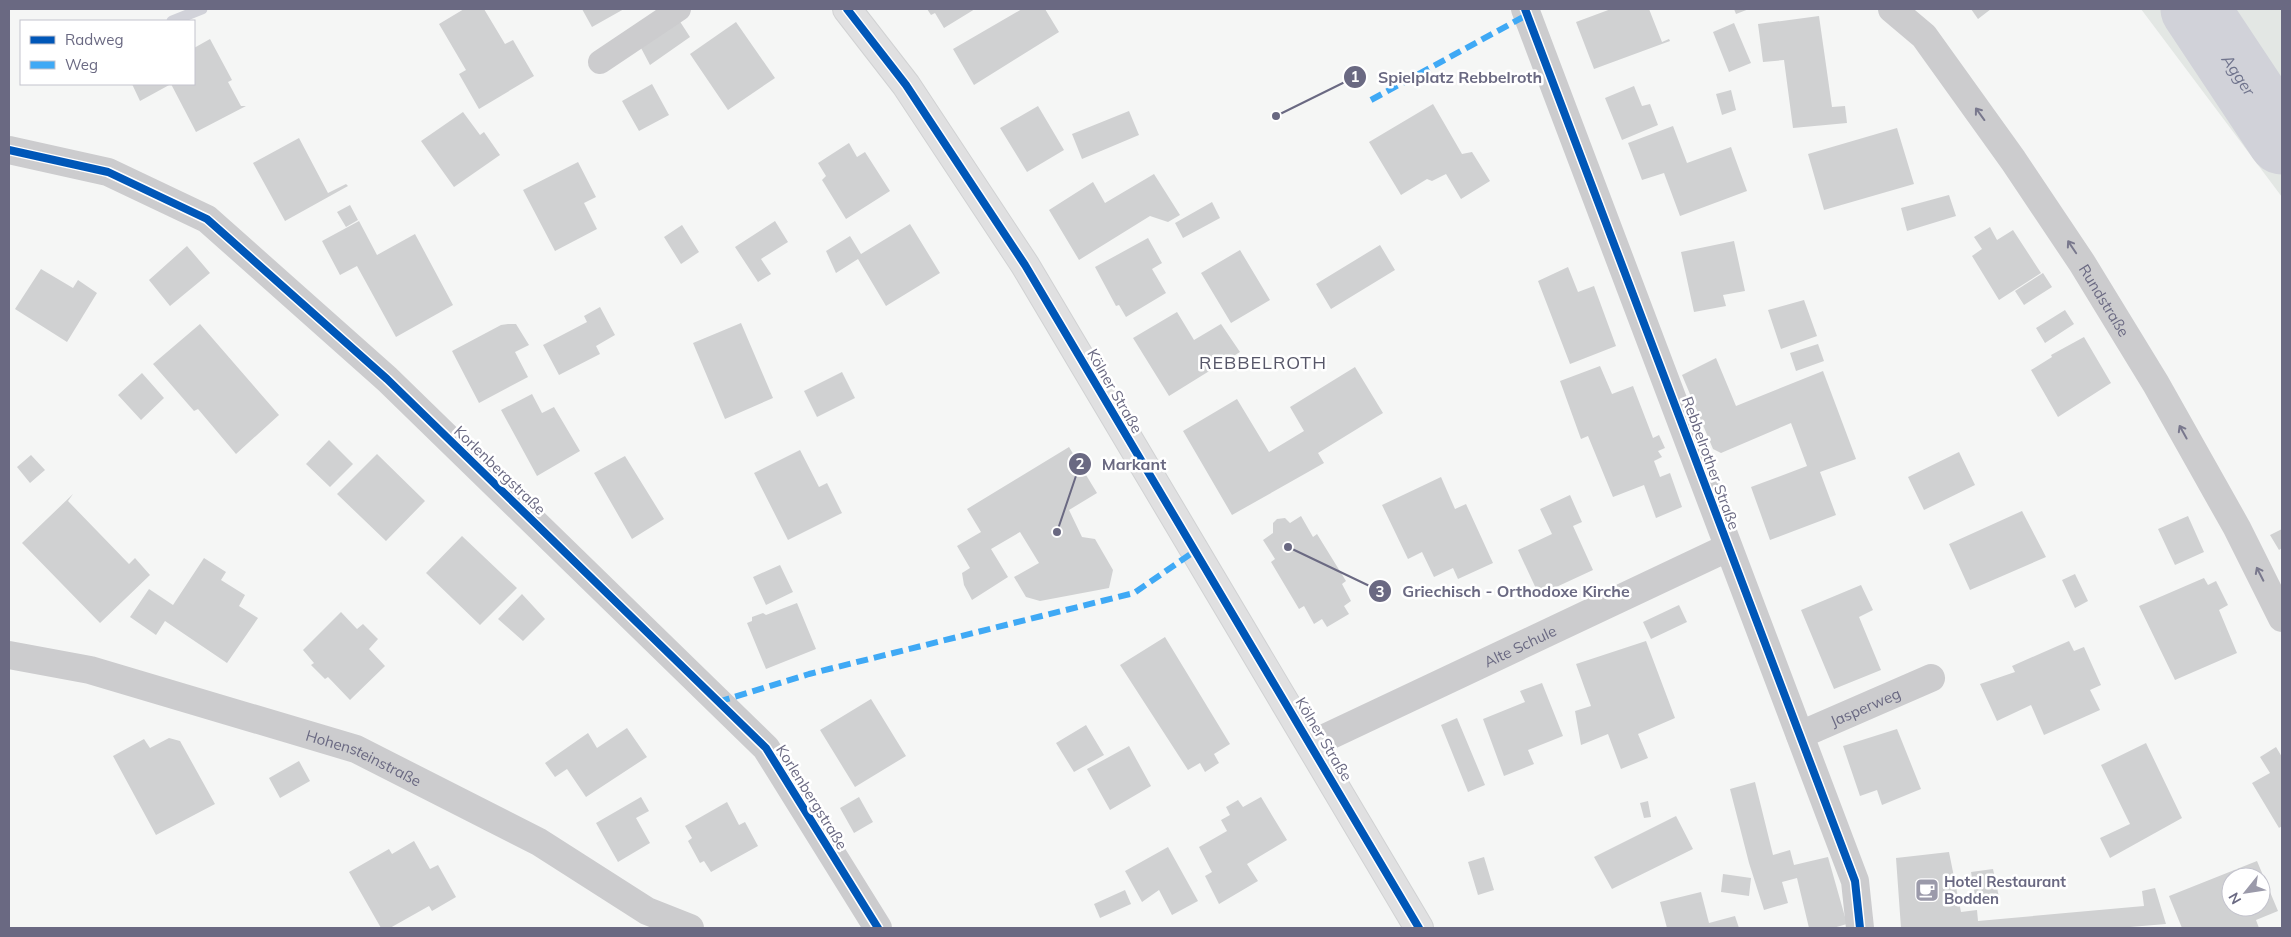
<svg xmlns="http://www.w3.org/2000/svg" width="2291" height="937" viewBox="0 0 2291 937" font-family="Mulish,sans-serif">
<rect width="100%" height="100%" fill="#f5f6f5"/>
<path fill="#e3e7e4" d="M2141 9H2282V197Z"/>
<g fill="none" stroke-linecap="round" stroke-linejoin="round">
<path stroke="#d1d2d9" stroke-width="11" d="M172 21 202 9"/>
<path stroke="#d1d2d9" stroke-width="69" id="s1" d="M2195 9 2282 140"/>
</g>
<path fill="#d0d1d2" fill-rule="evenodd" d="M464 9H484L505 44 513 40 534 76 479 109 459 74 466 70 439 24Z
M582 9H624L592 27Z
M927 9H975L944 28 935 13 931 15Z
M1022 9H1045L1059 32 974 85 953 49Z
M1611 9H1649L1662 42 1669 39 1670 41 1594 69 1576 22Z
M1734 9H1749L1736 14Z
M1971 9H1991L1978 19Z
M1819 16 1832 107 1845 106 1847 123 1793 128 1784 60 1763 62 1758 24Z
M679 20 690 37 650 65 640 46Z
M736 22 775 78 728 110 690 54Z
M1734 23 1751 63 1729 72 1713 32Z
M210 39 232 80 228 82 241 106H246L196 132 171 84 140 101 132 84H194V48Z
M652 84 669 115 639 131 622 101Z
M1634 86 1642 106 1650 104 1658 125 1622 140 1605 98Z
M1731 90 1736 110 1722 115 1716 94Z
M1433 104 1462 154 1472 152 1490 181 1461 199 1446 174 1432 181 1427 179 1401 195 1369 142Z
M1038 106 1064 150 1027 172 1000 128Z
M1129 111 1139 135 1082 159 1072 134Z
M463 112 480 135 484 132 500 155 454 187 421 141Z
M1673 126 1687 163 1731 147 1747 191 1680 216 1664 173 1642 180 1628 143Z
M1897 128 1914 184 1824 210 1808 154Z
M299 138 328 193 346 184 348 186 285 221 253 163Z
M849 143 857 157 865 152 890 191 846 219 822 180 826 176 818 163Z
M578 162 596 197 584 203 597 229 555 251 523 190Z
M1154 174 1180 215 1168 222 1150 216 1079 260 1049 210 1093 182 1105 203Z
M1949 195 1956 216 1907 231 1901 208Z
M1212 202 1220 218 1183 238 1175 223Z
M350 205 358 220 346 227 337 212Z
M359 221 377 255 415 234 453 305 396 337 357 266 340 275 322 241Z
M775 221 788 242 761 259 771 274 758 282 735 247Z
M910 224 940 273 886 306 858 259 836 273 826 251 850 236 861 254Z
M682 225 699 252 681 264 664 237Z
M1990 227 1997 240 2013 230 2041 273 1999 300 1972 256 1982 249 1974 237Z
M1148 238 1162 263 1152 269 1166 293 1126 317 1119 305 1116 306 1095 267Z
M1734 241 1745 291 1723 295 1726 306 1694 312 1681 252Z
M1380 245 1395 270 1331 309 1316 284Z
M187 246 210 273 170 306 149 280Z
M1240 250 1270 300 1231 323 1201 273Z
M1568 267 1578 292 1594 286 1616 346 1570 364 1538 281Z
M41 269 73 288 78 280 97 293 67 342 15 309Z
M2043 273 2052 287 2024 305 2015 291Z
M1804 300 1817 336 1781 349 1768 310Z
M600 307 615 335 596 346 600 354 559 375 543 345 587 322 584 316Z
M2065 310 2074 324 2045 343 2036 328Z
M1177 312 1194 340 1221 324 1240 352 1169 396 1133 338Z
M741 323 773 398 725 419 693 343Z
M200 324 279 415 236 454 198 409 194 411 153 364Z
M508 324H516L529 345 515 352 528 377 479 403 452 351 501 325Z
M2084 337 2111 383 2058 417 2031 370 2052 357 2051 355Z
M1818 344 1824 361 1796 371 1790 353Z
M1716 358 1736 406 1823 371 1856 459 1820 472 1836 515 1770 540 1751 487 1807 466 1791 423 1721 453 1713 449 1682 375Z
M1600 366 1612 394 1633 386 1653 438 1659 435 1665 448 1658 451 1662 457 1654 461 1660 477 1670 473 1682 507 1656 518 1644 485 1613 497 1588 436 1581 439 1560 381Z
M1355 367 1383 413 1318 453 1324 463 1232 515 1183 431 1237 399 1269 452 1304 431 1290 407Z
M842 372 855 398 817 417 804 391Z
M142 373 164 398 141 420 118 395Z
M532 394 542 413 554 407 580 451 537 476 501 410Z
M329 440 353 464 330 487 306 464Z
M1069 447 1097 493 1069 510 1082 537 1095 539 1113 570 1109 588 1040 601 1026 597 1014 577 1039 563 1020 532 991 549 1008 577 972 600 964 585 962 573 970 568 957 546 981 532 967 509Z
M800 450 819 487 827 483 842 513 788 540 754 473Z
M1959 452 1975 485 1924 510 1908 477Z
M377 454 425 501 386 541 337 494Z
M31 455 45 470 30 483 17 467Z
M625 456 664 519 632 539 594 473Z
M1441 477 1455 509 1466 504 1493 563 1458 579 1453 568 1434 577 1422 552 1408 559 1382 505Z
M73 494 68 501 129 564 135 558 150 575 100 623 22 543Z
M1570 495 1582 522 1573 526 1593 570 1539 595 1518 550 1552 534 1540 509Z
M2022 511 2046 557 1970 590 1949 544Z
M1301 516 1313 537 1317 534 1346 581 1342 584 1351 601 1344 606 1349 614 1327 627 1322 619 1314 624 1304 606 1299 609 1271 562 1275 559 1263 540 1273 533V523L1277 519 1285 518 1290 523Z
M2188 516 2204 552 2175 565 2158 529Z
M2282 529V548L2279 550 2270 535Z
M462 536 517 588 480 625 426 573Z
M204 558 226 572 221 580 245 595 239 606 258 618 227 663 165 621 156 635 130 617 149 589 173 605Z
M780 565 793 592 766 605 753 577Z
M2075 574 2088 601 2075 608 2062 580Z
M2204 578 2208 585 2216 581 2228 605 2219 610 2237 653 2175 680 2139 606Z
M1861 585 1873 610 1859 617 1881 670 1834 689 1801 610Z
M522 594 545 619 523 641 498 619Z
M797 603 816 649 766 669 747 623 752 621V617L763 613 766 615Z
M1679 605 1687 622 1651 639 1643 622Z
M341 612 357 629 363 624 378 639 369 649 385 666 350 700 328 677 325 679 311 665 314 663 303 650Z
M1165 637 1230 744 1214 754 1219 763 1205 772 1200 763 1188 770 1120 665Z
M1646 641 1675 718 1638 734 1648 758 1621 769 1608 734 1581 745 1575 711 1591 706 1576 664Z
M2069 641 2074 651 2084 647 2101 685 2090 690 2100 710 2044 735 2031 705 1997 721 1980 684 2015 672 2012 666Z
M1542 683 1563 736 1528 750 1534 764 1504 776 1483 719 1525 702 1520 691Z
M871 699 906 756 855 787 820 730Z
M1457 718 1485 785 1468 792 1441 725Z
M1086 725 1104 755 1074 772 1056 743Z
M627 728 647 757 586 797 567 769 555 777 545 763 588 733 597 748Z
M1897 729 1921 789 1882 805 1877 790 1860 796 1843 746Z
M169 738 180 741 215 804 156 835 113 756 144 739 150 748Z
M2146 743 2182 818 2110 858 2100 838 2130 824 2101 765Z
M1129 746 1151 786 1110 810 1087 769Z
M2276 747 2282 757V826L2279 828 2252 783 2270 773 2260 757Z
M299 761 310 781 280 798 269 778Z
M1755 782 1773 855 1790 850 1794 865 1828 857 1847 924 1833 928H1809L1797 878 1782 882 1788 903 1764 910 1749 863 1730 789Z
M641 797 649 811 636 818 650 843 618 862 596 823Z
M859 797 873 822 854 833 840 808Z
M1261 797 1287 840 1247 864 1258 881 1219 904 1205 876 1212 872 1199 847 1227 831 1221 820 1230 815 1226 807 1238 800 1243 807Z
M1648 801 1651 817 1644 818 1640 803Z
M727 802 739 825 745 822 758 846 711 872 704 861 700 863 688 841 692 838 685 826Z
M1676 816 1693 849 1612 889 1594 857Z
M414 841 430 869 438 865 456 897 432 911 429 906 390 928H381L349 872 389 849 392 854Z
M1168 847 1198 901 1172 915 1159 890 1142 902 1125 871Z
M1949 852 1961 912 1977 910 1978 921 2144 906 2142 891 2155 888 2166 924 2118 928H1901L1896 858Z
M1484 857 1494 890 1478 895 1468 862Z
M2257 861 2278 911 2256 920 2259 928H2182L2169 896ZM2231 877H2261V907H2231Z
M1993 869 1999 897 1976 901 1971 872Z
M1723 874 1751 878 1749 896 1721 892Z
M1125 890 1131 904 1100 918 1094 904Z
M1701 892 1709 923 1735 916 1739 928H1667L1660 902Z"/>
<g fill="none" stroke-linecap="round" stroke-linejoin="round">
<g stroke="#d1d2d3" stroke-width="30">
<path id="primary" d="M847 9 906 85 1025 265 1419 928"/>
</g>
<path stroke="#ccccce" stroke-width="24" d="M600 62 679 9"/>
<g stroke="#ccccce" stroke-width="28">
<path d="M1525 9 1855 881 1860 928"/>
<path id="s2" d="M1892 9 1924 36 2013 160 2082 263 2156 384 2237 528 2282 618"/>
<path d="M9 150 108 172 207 219 387 379 766 748 878 928"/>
<path id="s3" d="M9 655 90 670 356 749 539 842 647 911 690 928"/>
<path id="s4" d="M1800 735 1931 678"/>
<path id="s5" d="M1312 744 1727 548"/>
</g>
<use href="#primary" stroke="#e0e0e1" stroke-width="28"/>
<path stroke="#3fa9f5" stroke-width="6" stroke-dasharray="12 6" stroke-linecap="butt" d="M1371 100 1527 15
M718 702 809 674 1134 593 1195 551"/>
<g stroke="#fff" stroke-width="11">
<path id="cycleway" d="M847 9 906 85 1025 265 1419 928
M1525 9 1855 881 1860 928
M9 150 108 172 207 219 387 379 766 748 878 928"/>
</g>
<use href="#cycleway" stroke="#0057b8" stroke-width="8"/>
</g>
<defs><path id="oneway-shaft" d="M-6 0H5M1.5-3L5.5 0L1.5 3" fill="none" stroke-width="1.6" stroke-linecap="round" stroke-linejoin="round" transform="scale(1.25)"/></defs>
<g stroke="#79788d">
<use href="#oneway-shaft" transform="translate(1980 114) rotate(-126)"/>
<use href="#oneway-shaft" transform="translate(2072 247) rotate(-124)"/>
<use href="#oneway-shaft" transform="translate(2183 432) rotate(-119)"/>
<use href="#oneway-shaft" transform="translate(2260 574) rotate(-117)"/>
</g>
<defs>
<g id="cafe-square" transform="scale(1.25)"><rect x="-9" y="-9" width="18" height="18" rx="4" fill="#9b9aaa" stroke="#fff"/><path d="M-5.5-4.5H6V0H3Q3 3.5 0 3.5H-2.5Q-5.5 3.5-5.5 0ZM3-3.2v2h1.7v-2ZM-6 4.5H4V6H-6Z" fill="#fff"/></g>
</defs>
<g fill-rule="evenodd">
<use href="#cafe-square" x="1927" y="890"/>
</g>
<g text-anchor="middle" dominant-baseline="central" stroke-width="5" stroke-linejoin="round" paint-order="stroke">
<g font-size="15" fill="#6a6982" stroke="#fff">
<text stroke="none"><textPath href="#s2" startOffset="362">Rundstraße</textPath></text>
<text transform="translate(1115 391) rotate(60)">Kölner Straße</text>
<text transform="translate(1711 463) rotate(70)">Rebbelrother Straße</text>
<text transform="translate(500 470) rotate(44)">Korlenbergstraße</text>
<text stroke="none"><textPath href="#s5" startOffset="230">Alte Schule</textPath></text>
<text stroke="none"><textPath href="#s4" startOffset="71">Jasperweg</textPath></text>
<text transform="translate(1324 739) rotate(59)">Kölner Straße</text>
<text stroke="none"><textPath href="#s3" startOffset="370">Hohensteinstraße</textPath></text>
<text transform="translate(812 797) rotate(58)">Korlenbergstraße</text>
</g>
<g font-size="15" font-weight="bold" fill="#6a6982" stroke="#fff" text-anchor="start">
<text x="1944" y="881">Hotel Restaurant<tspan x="1944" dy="17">Bodden</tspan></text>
</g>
<g font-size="16" font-style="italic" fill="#6f738c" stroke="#fff">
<text stroke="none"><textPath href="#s1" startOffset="79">Agger</textPath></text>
</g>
<g font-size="18" letter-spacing="1" fill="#565668" stroke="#fff">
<text x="1263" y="362">REBBELROTH</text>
</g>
</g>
<path fill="none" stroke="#6a6982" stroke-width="2" d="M1276 116L1355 77M1057 532L1080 464M1288 547L1380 591"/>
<g fill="#6a6982" stroke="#fff" stroke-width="2">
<circle cx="1276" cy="116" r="5"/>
<circle cx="1057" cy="532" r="5"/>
<circle cx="1288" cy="547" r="5"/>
<circle cx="1355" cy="77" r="12"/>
<circle cx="1080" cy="464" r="12"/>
<circle cx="1380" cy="591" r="12"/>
</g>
<g font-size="15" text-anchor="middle" font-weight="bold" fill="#fff">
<text x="1355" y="82">1</text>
<text x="1080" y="469">2</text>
<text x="1380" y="597">3</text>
</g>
<g font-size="16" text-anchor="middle" font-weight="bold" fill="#6a6982" stroke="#fff" stroke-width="5" stroke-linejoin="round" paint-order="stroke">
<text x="1460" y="83">Spielplatz Rebbelroth</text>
<text x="1134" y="470">Markant</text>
<text x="1516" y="597">Griechisch - Orthodoxe Kirche</text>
</g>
<rect width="2291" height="937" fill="none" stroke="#6a6982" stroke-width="20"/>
<rect x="20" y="20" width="175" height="65" fill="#ffffff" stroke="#c3c3cd"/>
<rect x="30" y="36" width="25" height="8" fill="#0057b8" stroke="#c3c3cd"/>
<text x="65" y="45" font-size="15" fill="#6a6982">Radweg</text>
<rect x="30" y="61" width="25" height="8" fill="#3fa9f5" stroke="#c3c3cd"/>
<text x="65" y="70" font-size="15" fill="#6a6982">Weg</text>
<g transform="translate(2246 892) rotate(240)"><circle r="24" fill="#ffffff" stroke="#c3c3cd"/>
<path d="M0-4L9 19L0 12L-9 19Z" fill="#9b9aaa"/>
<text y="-8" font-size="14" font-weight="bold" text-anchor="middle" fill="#6a6982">N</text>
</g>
</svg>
